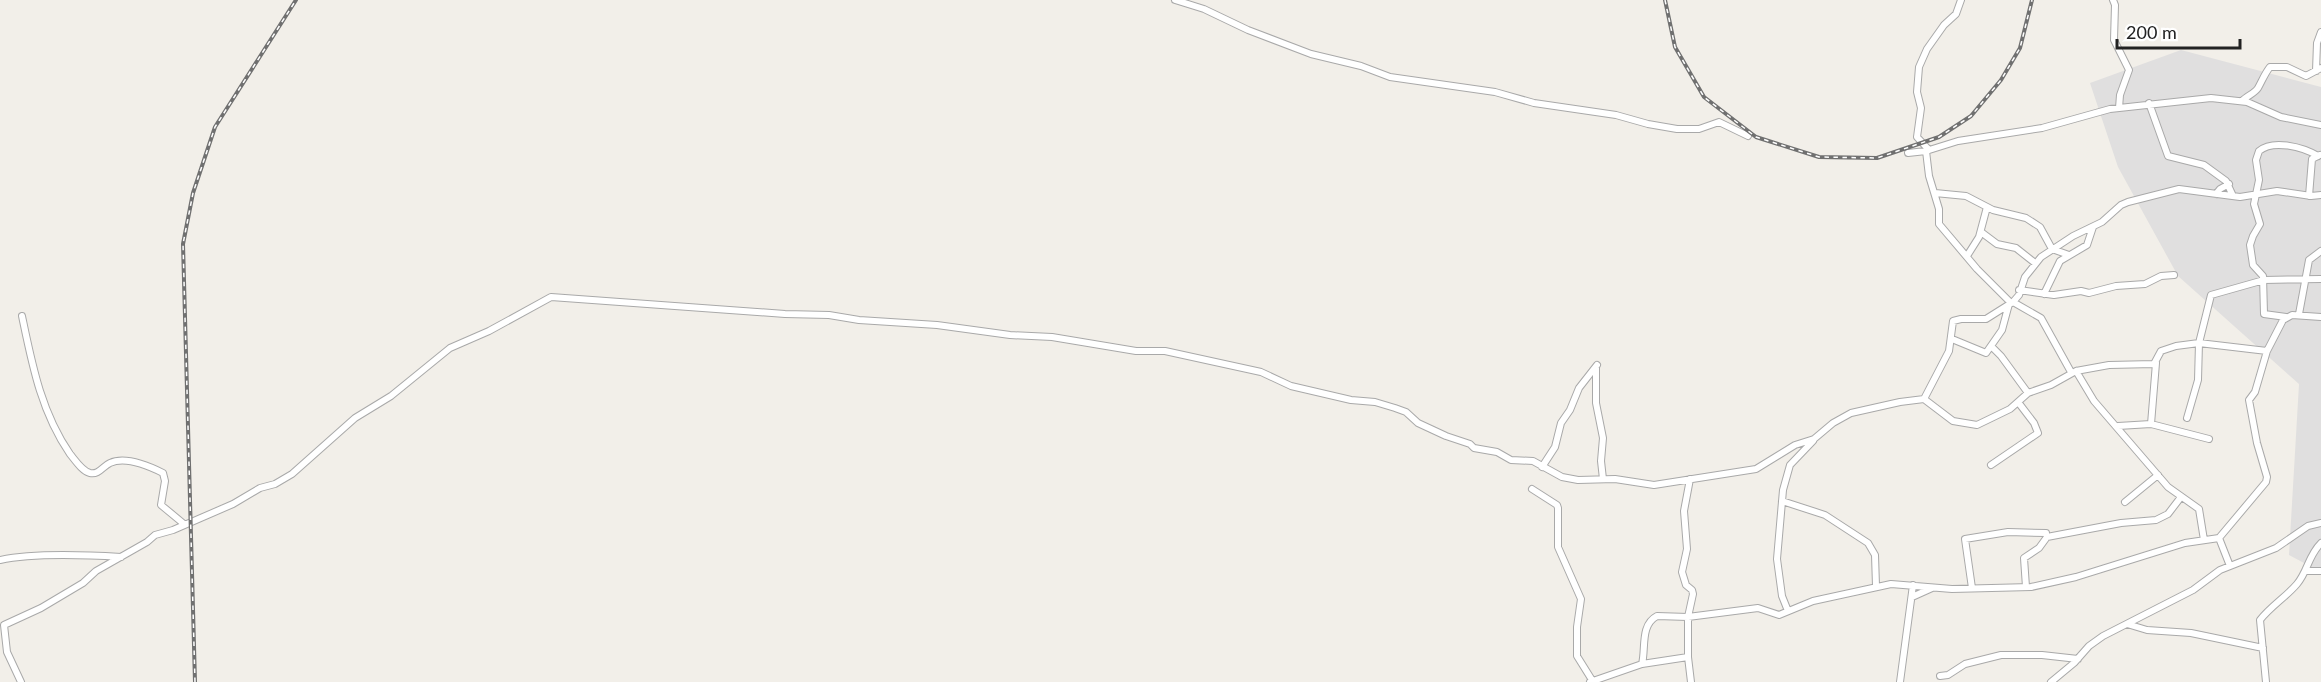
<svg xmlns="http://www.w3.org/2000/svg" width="2321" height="682" viewBox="0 0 2321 682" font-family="Lato,sans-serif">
<rect width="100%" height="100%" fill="#f2efe9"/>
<path fill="#e0dfdf" d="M2181 50 2321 87V572L2289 555 2299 384 2178 276 2118 167 2090 83Z"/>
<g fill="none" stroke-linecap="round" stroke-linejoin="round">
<g stroke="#a9a9a9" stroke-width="8">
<path id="minor" d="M1175 0 1204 9 1248 30 1311 54 1361 66 1390 77 1495 92 1534 103 1616 115 1648 124 1677 129H1699L1719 122 1748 136
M2113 0 2115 5 2114 40 2129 70 2120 95 2119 108
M2316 71 2317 43 2321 32
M2242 101C2247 96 2255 93 2258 88 2262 81 2265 73 2270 67H2287L2306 76 2321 68
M2149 103 2168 156 2204 165 2226 181 2233 196
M1929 150 1917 137 1921 108 1917 92 1919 67 1927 49 1944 25 1956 14 1961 0
M1926 151 1929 176 1939 209V224L1977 269 2011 303
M1908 153 1926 151 1958 141 2042 128 2110 109 2211 98 2247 102 2281 117 2321 125
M1935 193 1966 196 1993 210 2026 218 2040 227 2052 249 2069 255
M2216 194 2220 189 2229 184
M2309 196 2312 159 2320 155
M1981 232 1997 244 2016 248 2035 263
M1967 256 1979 237 1987 207
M2019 290 2054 295 2081 291 2089 293 2116 286 2145 284 2161 276 2174 275
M2044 294 2060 261 2087 245 2093 227
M2013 302 2041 318 2071 372
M2299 314 2309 260 2321 251
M22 316C32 364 41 412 70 454 75 460 82 471 90 473 99 475 103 466 110 463 125 456 149 466 163 473L165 481 161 505 184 524
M2286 317 2264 314 2263 276 2253 265 2250 245 2253 236 2260 224 2254 204 2259 180 2256 160 2259 151C2273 139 2303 147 2318 156
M1952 339 1986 353 2002 330 2009 304
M1991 346 2001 356 2028 393
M1596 368V403L1603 438 1601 461 1603 479
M2076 371 2094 401 2168 487 2199 509 2204 540
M1924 399 1949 351 1953 321 1961 319H1986L2013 302 2019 295 2025 277 2041 257 2073 236 2102 222 2121 205 2128 202 2179 189 2240 197 2277 191 2311 196 2321 195
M2187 418 2198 380 2199 343 2211 295 2264 280 2321 279
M2151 424 2156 363
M2118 426 2151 424 2209 439
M1991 465 2038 433 2034 423 2018 402
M1542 467 1555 447 1561 423 1570 410 1579 388 1597 365
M1690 479 1684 511 1687 549 1682 572 1686 585 1692 590 1693 594 1688 617V657L1691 682
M1532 489 1557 505 1558 508V547L1581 599 1577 627V656L1592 680
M1782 501 1825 515 1868 543 1875 555 1876 586
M2125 502 2158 475
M2219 538 2230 566
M0 560C32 553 87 555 121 557
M2305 571H2321
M2026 587 2024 558 2039 548 2047 537 2121 523 2156 520 2168 514 2181 497
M1972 588 1965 539 2008 532 2046 533
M1912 597 1932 588
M1788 611 1782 596 1777 559 1783 490 1790 465 1813 441
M2127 624 2147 630 2191 633 2263 648
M1642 664C1646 648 1640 625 1657 616L1688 617 1758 608 1779 615 1813 601 1891 584 1952 589 2031 587 2076 577 2185 543 2219 538 2266 482 2267 477 2257 443 2249 400 2255 392 2267 351 2283 320 2292 315 2321 317
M1940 676 1948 675 1965 664 2001 655H2042L2078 659
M21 682 7 652 4 625 41 608 83 583 96 571 147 542 155 535 173 530 233 504 260 488 275 484 292 474 355 418 391 396 450 348 489 331 551 297 785 314 829 315 859 320 937 325 1010 335 1052 337 1136 351H1165L1261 372 1291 386 1351 400 1375 402 1395 408 1406 412 1418 423 1446 436 1470 444 1474 448 1497 452 1511 460 1533 461 1562 477 1578 480 1615 479 1654 485 1756 469 1795 445 1814 439 1833 423 1851 413 1900 402 1924 399 1953 421 1977 425 2010 409 2028 393 2051 385 2076 371 2109 365 2154 364 2161 351 2176 346 2199 343 2267 351
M1590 682 1642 664 1688 657
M1900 682 1913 585
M2051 682 2074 663 2089 646 2103 636 2193 590 2220 570 2276 548 2308 526 2321 523
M2266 682 2260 620C2271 606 2286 597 2297 584 2308 571 2308 556 2321 543"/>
</g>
<use href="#minor" stroke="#fff" stroke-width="6"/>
<g stroke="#707070" stroke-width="4">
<path id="rail" d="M1665 0 1675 47 1704 97 1756 137 1819 157 1877 158 1939 137 1971 116 2001 80 2020 48 2032 0
M195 682 183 244 193 193 215 127 296 0"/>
</g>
<use href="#rail" stroke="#fff" stroke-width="1.5" stroke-dasharray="4.5" stroke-linecap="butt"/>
</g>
<path d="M2117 39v9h123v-9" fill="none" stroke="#222222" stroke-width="3"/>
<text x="2126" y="39" font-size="18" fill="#222222" stroke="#ffffff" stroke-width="4.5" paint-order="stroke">200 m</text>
</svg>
